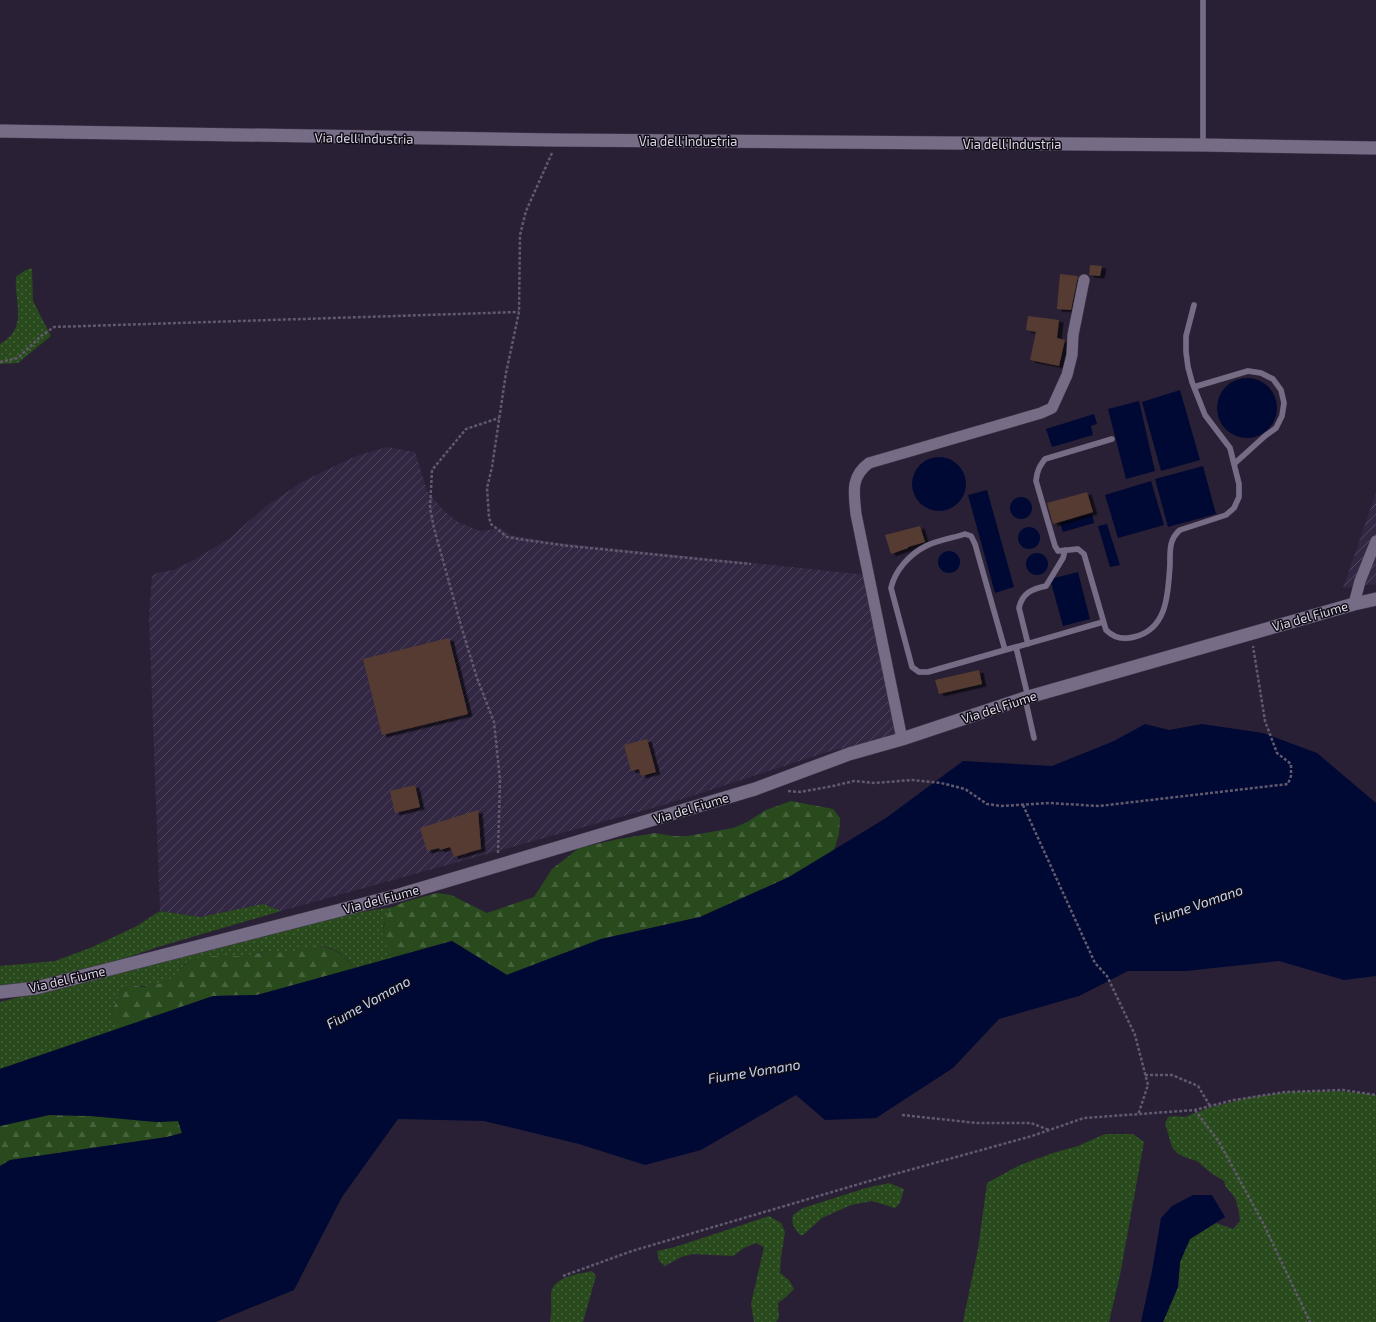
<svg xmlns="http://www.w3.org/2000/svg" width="1376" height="1322" viewBox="0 0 1376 1322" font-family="'Exo 2',sans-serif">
<defs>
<pattern id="industrial-furrows" width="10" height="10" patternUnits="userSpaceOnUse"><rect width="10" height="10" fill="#332843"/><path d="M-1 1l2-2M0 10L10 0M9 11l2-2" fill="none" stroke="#50465e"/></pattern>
<pattern id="grass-dots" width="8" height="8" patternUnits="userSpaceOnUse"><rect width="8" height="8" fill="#294a1c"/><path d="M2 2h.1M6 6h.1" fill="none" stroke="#47633d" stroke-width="1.8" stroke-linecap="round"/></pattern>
<pattern id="forest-firs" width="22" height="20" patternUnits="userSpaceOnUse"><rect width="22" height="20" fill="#294a1c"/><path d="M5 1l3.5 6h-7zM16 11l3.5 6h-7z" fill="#47633d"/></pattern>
<filter id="shadow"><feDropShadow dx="4.5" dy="2.5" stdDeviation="0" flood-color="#0009"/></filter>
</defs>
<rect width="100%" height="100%" fill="#292036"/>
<path fill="url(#industrial-furrows)" d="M387 447 415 452 427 491 443 510 458 522 480 531 500 528 510 535 550 542 868 575 896 730 893 737 827 752 667 804 281 911 263 904 200 917 160 911 149 617 152 576 157 573 173 570 194 560 230 538 265 507 302 482 356 456Z
M1376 493V584L1343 588Z"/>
<path fill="url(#grass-dots)" d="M32 268 33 301 51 336 18 363 0 364V344C29 328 14 303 16 277L24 271Z
M263 904 281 911 158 947 87 971 11 989 0 988V966L55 961 90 948 135 927 160 911 200 917Z
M393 907C378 928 381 938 395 957L356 969C348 960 338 949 327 947 312 944 298 952 284 953 277 954 270 951 263 952 256 953 249 956 242 956 227 957 204 955 190 961 185 963 181 970 177 974 165 985 147 988 131 985L122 991 111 1012 119 1029 0 1069V1002L329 917Z
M1341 1091 1376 1095V1322H1163L1178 1287 1180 1262 1190 1239 1216 1223 1233 1229 1240 1221C1239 1212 1238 1202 1233 1195 1229 1190 1225 1188 1224 1181L1211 1173 1197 1161 1184 1157 1177 1153 1172 1147 1165 1123 1168 1117 1175 1116 1185 1117 1208 1108 1251 1097 1291 1092Z
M1105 1134H1133L1144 1142 1120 1275 1109 1322H963L978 1249 987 1183 1020 1165 1053 1153 1078 1146Z
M889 1183 904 1189 900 1203 895 1208 872 1201 851 1205 822 1218 803 1235H800C794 1228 791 1224 793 1215L803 1208 866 1188Z
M769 1216 781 1223 785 1232 781 1257 780 1273 789 1280 794 1289 786 1297 778 1303 779 1318 776 1322H754L751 1304 764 1247 756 1243 744 1248 733 1256 693 1254 681 1257 665 1266 659 1261 657 1251 675 1247Z
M592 1271 596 1276 583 1322H550C552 1312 551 1304 551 1294 552 1277 579 1274 592 1271Z"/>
<path fill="url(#forest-firs)" d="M791 801 833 809 840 818 839 834 834 850 789 877 700 917 601 939 507 975 452 941 395 957 385 944 382 936 386 916 393 907 404 902 437 893 451 895 487 913 534 897 552 869 579 848 619 839 655 833 672 836H688L733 828 747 822 766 810Z
M316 946C335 947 343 955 356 969L257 995 213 996 119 1029 111 1012 122 991 131 985 142 987 155 985 167 981 177 974 189 961 205 956H244L263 952H274L284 953Z
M49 1115 91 1116 157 1122 179 1121 182 1133 167 1137 10 1160 0 1166V1126Z"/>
<path fill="#000933" d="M1217 408a30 30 0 1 1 60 0a30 30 0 1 1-60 0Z
M1180 390 1200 460 1161 471 1142 402Z
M1139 401 1155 471 1126 479 1108 409Z
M1094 414 1097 424 1091 426 1093 435 1052 447 1046 429Z
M912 484a27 27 0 1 1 54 0a27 27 0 1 1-54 0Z
M1203 466 1216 514 1168 527 1155 479Z
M1151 481 1164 525 1118 538 1105 495Z
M987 490 1014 587 995 593 968 495Z
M1010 508a11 11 0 1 1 22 0a11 11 0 1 1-22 0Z
M1092 514 1094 523 1063 532 1060 523Z
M1107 524 1120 565 1110 567 1098 526Z
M1018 538a11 11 0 1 1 22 0a11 11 0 1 1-22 0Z
M938 562a11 11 0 1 1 22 0a11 11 0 1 1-22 0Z
M1026 564a11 11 0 1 1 22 0a11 11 0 1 1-22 0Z
M1078 572 1090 619 1063 626 1050 579Z
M1145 724 1169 730 1202 724 1263 733 1317 753 1376 803V976L1344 980 1279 961 1186 971H1128L1079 996 999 1019 953 1068 876 1118 825 1120 796 1095 701 1150 645 1165 579 1144 484 1121 398 1119 342 1197 294 1290 216 1322H0V1166L10 1160 167 1137 182 1133 178 1121 157 1122 91 1116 49 1115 0 1126V1069L213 996 257 995 452 941 507 975 601 939 700 917 789 877 886 818 963 761 1052 766 1114 741Z
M1193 1195H1212L1225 1217 1190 1239 1180 1262 1178 1287 1163 1322H1141L1152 1271 1161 1218 1172 1206Z"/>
<path fill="#563b31" filter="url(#shadow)" d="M1090 265 1102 266 1100 276 1089 275Z
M1060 274 1078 276 1071 310 1057 309Z
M1028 316 1059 320 1057 338 1065 340 1059 366 1030 360 1036 332 1026 330Z
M1087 492 1093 512 1053 524 1047 503Z
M920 526 925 542 908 547V548L891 554 885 535Z
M449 638 468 714 382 735 363 659Z
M979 670 982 684 939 694 935 680Z
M647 739 656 772 641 776 639 769 631 771 624 745Z
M415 785 420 807 395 813 390 791Z
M478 810 481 849 454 857 450 847 440 850 439 848 427 851 420 828Z"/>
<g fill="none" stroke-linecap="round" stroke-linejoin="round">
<g stroke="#423a4d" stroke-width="6">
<path id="service" d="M1203 145V0
M1194 387 1248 371 1261 373 1273 379 1281 390 1284 403 1282 416 1276 428 1265 436 1234 464
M1112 439 1045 459C1039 467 1037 471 1036 481L1055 546 1058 551 1078 549 1084 554 1106 630C1114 638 1123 640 1134 637 1168 629 1168 593 1170 564 1170 551 1169 539 1180 530L1226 515 1234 508 1239 497V484L1230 448 1205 415 1192 382 1188 367 1186 352V336L1194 305
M1028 644 1019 608C1022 593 1032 589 1046 586L1063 558 1065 550
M1016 647 1028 697
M1005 650 975 544 971 536 965 534C953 538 938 540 926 546 910 554 895 570 891 588L912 667 919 672H928L1005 650 1016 647 1103 622
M1025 698 1034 738"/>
</g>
<g stroke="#423a4d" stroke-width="12">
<path id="minor" d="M1354 604 1360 581 1376 541
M902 739 856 514C854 493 850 477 869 463L1041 413 1052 408 1067 375 1072 355 1073 335 1084 280"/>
</g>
<g stroke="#423a4d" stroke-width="14">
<path id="tertiary" d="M0 131 555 140 1203 145 1376 148
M0 992 36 988 399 895 755 789 849 754 902 739 1025 698 1354 604 1376 599"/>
</g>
<path stroke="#61596d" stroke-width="2.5" stroke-dasharray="3 2" stroke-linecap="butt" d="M552 153 526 211 520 235 519 312 506 373 492 467 487 488 489 517 491 524 507 537 525 540 569 546 751 564
M0 362 18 358 41 336 54 327 519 312
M788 791 800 792 833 786 854 781 875 783 912 780 941 783 965 789 987 804 1001 806 1049 803 1099 806 1288 784 1291 776V764L1277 753 1265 721 1253 646
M1023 805 1095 963 1107 976 1135 1035 1148 1085 1138 1115
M498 853 500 780 494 722 477 678 462 629 434 528 430 508 432 470 466 429 499 418
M1145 1075H1172L1198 1086 1210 1106
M1195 1110 1219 1142 1263 1223 1310 1322
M902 1115 977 1123H1031L1049 1130
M563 1276 632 1251 866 1182 1032 1136 1084 1118 1195 1110 1234 1100 1285 1092 1343 1090 1376 1095"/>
<use href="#service" stroke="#766c86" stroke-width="5.5"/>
<use href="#minor" stroke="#766c86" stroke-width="11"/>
<use href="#tertiary" stroke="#766c86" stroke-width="13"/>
</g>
<g text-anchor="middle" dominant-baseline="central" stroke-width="3" stroke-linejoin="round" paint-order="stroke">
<g font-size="13" fill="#dcd6e5" stroke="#100c16">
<text transform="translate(364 138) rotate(1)">Via dell'Industria</text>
<text x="688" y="141">Via dell'Industria</text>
<text x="1012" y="144">Via dell'Industria</text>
<text transform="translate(1310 616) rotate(-16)">Via del Fiume</text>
<text transform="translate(999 707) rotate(-18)">Via del Fiume</text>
<text transform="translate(691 808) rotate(-17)">Via del Fiume</text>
<text transform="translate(381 899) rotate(-15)">Via del Fiume</text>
<text transform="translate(67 979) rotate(-13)">Via del Fiume</text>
</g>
<g font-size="14" font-style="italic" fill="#c4d5f3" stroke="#100c16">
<text transform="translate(1198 904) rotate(-19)">Fiume Vomano</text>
<text transform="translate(368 1002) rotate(-29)">Fiume Vomano</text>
<text transform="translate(754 1071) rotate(-9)">Fiume Vomano</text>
</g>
</g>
</svg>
